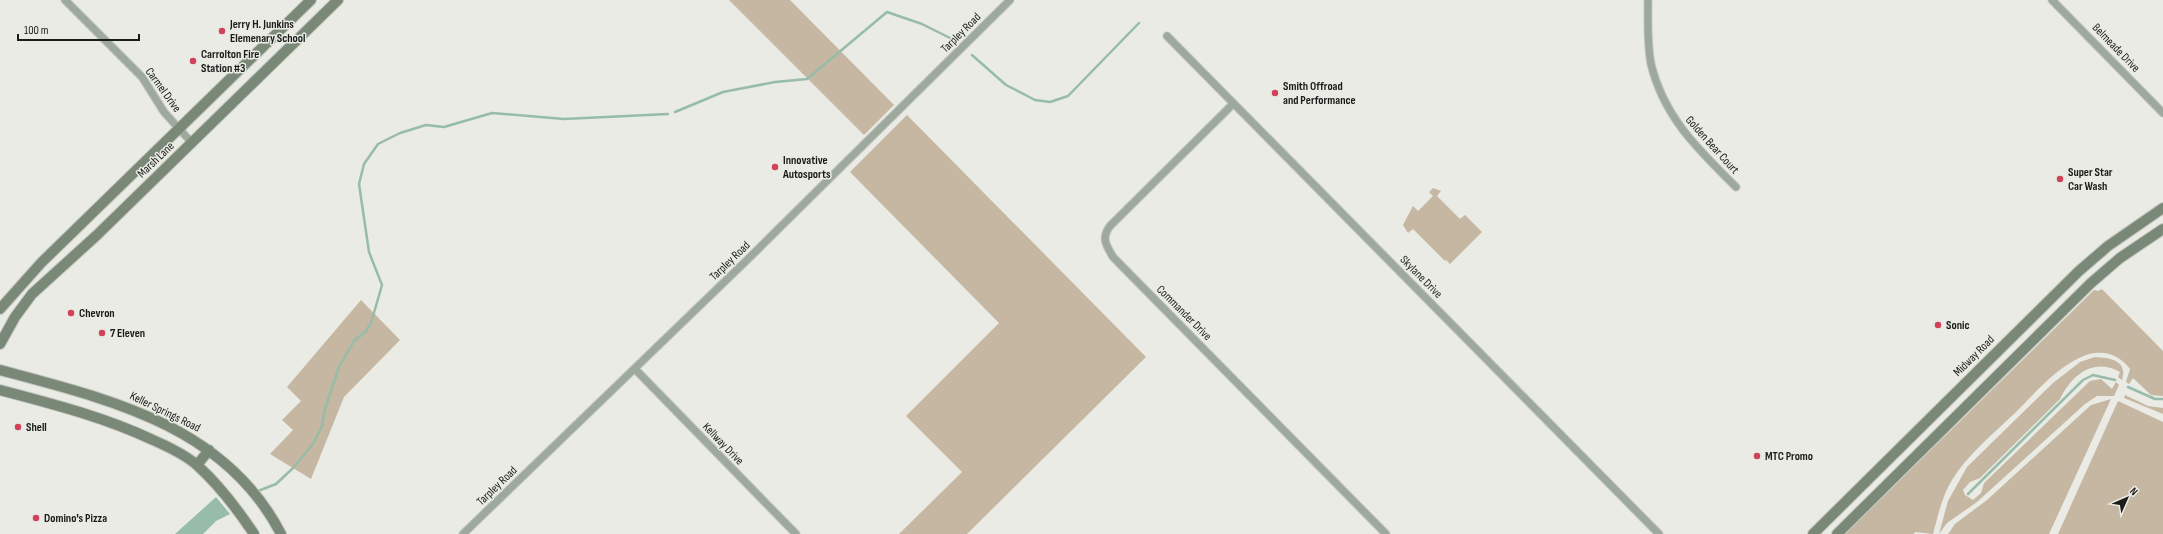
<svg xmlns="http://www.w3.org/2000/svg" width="2163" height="534" viewBox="0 0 2163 534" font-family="'Sofia Sans Condensed',sans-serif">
<rect width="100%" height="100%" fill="#e9ebe4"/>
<path fill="#c5b7a1" d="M729 0H790L894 105 864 135Z
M907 115 1146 357 967 534H899L962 472 906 416 999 323 850 172Z
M1433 188 1441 191 1437 196 1460 219 1465 215 1482 232 1450 264 1446 260 1445 261 1413 229 1408 233 1403 225 1413 206 1418 211 1433 196 1429 192Z
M2102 289 2163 351V396L2151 395 2133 378 2129 384 2126 382 2130 369C2118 353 2099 348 2079 358 2054 370 2034 394 2015 413 1993 434 1968 454 1952 480 1942 496 1938 516 1933 534L1915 532 1914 534H1845L2094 290 2098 291Z
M361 300 400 340 344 397 311 479 270 454 293 430 282 420 301 401 287 387Z
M2095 357C2110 358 2128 360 2122 380L2118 377 2120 372C2093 357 2072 375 2060 399L1980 478 1970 482 1963 490 1965 495 1973 500 1981 493 1984 483 2090 381 2101 379 2112 389 2116 382 2119 385 2114 396H2097L2085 404 1977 502 1947 523 1939 534 1948 501 1967 467 2053 383 2080 362Z
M2125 395 2148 406 2163 408V414L2124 398Z
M2111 399 2049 534H1948L1955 524 1987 500 2091 405Z
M2118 401 2163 422V534H2058Z"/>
<path fill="#97bca9" d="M216 497 230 514 216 521 203 534H175Z"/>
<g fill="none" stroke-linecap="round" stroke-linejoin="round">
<path stroke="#97bca9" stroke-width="2.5" d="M972 55 1006 85 1035 100 1050 102 1068 96 1139 23
M675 112 723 92 775 82 807 79 887 12 922 24 950 38
M2128 387 2155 399H2163
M258 491 276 484 292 469 313 444 322 426 325 409 339 367 354 341 366 331 371 323 382 285 369 252 359 184 364 164 378 144 400 133 426 125 444 127 492 113 564 119 668 114
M1968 494 2083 380 2093 375 2115 380"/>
<g stroke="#c4c6bf" stroke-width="9">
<path id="minor" d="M65 0 142 77 164 112 192 143
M1648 0C1648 21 1647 43 1651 64 1664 118 1699 150 1736 187
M2052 0 2163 113
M1167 36 1659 534
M1233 104 1110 226C1101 238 1106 245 1113 257L1386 534
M635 369 796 534
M463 534 746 261 1010 0"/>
</g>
<g stroke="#c4c6bf" stroke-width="12">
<path id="secondary" d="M0 309 41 263 311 0
M0 344 15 317 32 294 97 235 338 0
M0 370C108 399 225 425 281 534
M0 390C53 404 104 417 153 440 169 447 186 455 198 466 220 486 238 510 254 534
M197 465 209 450
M1813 534 2079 271 2108 246 2163 208
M1837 534 2091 283 2120 258 2163 229"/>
</g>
<use href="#minor" stroke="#9ea99d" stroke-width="7"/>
<use href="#secondary" stroke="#7a8977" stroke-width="10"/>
</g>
<g fill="#d14159" stroke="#e9ebe4" stroke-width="1.5">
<circle cx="222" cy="31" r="4"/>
<circle cx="193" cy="61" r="4"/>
<circle cx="1275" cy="93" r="4"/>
<circle cx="775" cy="167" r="4"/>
<circle cx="2060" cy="179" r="4"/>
<circle cx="71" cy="313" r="4"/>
<circle cx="1938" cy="325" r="4"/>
<circle cx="102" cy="333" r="4"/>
<circle cx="18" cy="427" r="4"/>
<circle cx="1757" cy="456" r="4"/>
<circle cx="36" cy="518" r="4"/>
</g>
<g text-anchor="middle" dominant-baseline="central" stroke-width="3" stroke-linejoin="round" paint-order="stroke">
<g font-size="12" font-weight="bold" fill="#1b1c19" stroke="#e9ebe4" text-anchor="start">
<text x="230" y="24">Jerry H. Junkins<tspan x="230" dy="14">Elemenary School</tspan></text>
<text x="201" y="54">Carrolton Fire<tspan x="201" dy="14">Station #3</tspan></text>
<text x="1283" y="86">Smith Offroad<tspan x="1283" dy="14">and Performance</tspan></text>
<text x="783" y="160">Innovative<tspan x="783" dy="14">Autosports</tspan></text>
<text x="2068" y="172">Super Star<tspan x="2068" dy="14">Car Wash</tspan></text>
<text x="79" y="313">Chevron</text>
<text x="1946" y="325">Sonic</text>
<text x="110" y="333">7 Eleven</text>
<text x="26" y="427">Shell</text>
<text x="1765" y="456">MTC Promo</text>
<text x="44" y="518">Domino's Pizza</text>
</g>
<g font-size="12" fill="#1b1c19" stroke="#e9ebe4">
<text transform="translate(961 33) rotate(-45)">Tarpley Road</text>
<text transform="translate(2116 48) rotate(46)">Belmeade Drive</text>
<text transform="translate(163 90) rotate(54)">Carmel Drive</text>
<text transform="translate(1712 145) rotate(48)">Golden Bear Court</text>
<text transform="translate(156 160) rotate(-44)">Marsh Lane</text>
<text transform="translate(730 261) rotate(-44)">Tarpley Road</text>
<text transform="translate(1421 277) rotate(45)">Skylane Drive</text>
<text transform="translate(1184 313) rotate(45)">Commander Drive</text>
<text transform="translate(1974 356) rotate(-45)">Midway Road</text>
<text transform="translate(165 412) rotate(26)">Keller Springs Road</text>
<text transform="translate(723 444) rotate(46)">Kellway Drive</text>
<text transform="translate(497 486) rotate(-44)">Tarpley Road</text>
</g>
</g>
<g transform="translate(2127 498) rotate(45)" stroke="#e9ebe4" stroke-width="3" paint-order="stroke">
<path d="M0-3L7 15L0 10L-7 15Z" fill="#1b1c19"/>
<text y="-6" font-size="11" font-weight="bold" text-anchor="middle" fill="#1b1c19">N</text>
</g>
<path d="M18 34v6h121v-6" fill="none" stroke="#1b1c19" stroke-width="2"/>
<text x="24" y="34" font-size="12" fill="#1b1c19" stroke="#e9ebe4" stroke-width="3" paint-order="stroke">100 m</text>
</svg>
